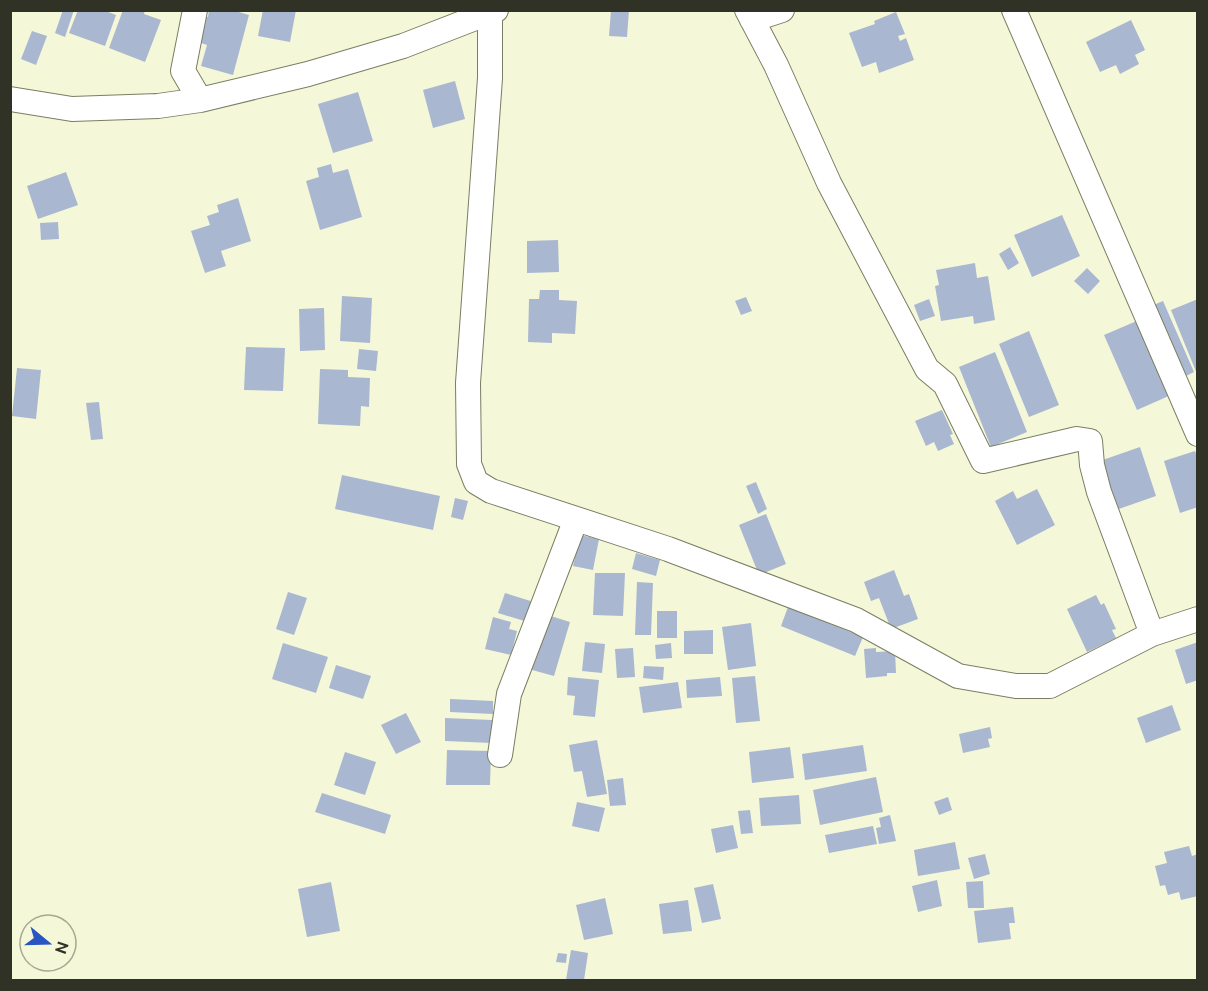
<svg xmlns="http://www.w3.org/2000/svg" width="1208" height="991" viewBox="0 0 1208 991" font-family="Ubuntu,sans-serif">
<rect width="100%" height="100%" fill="#f4f7d8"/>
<path fill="#aab7d1" d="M63 10H74L65 37 55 33Z
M78 10H103L116 15 105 46 69 33Z
M123 10H145L144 14 161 20 145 62 109 48Z
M209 10H232L249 15 233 75 201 66 207 45 195 41 202 15 208 17Z
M263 10H296L290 42 258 36Z
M611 10H629L627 37 609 36Z
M896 12 905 34 898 36 900 41 906 38 914 60 879 73 876 62 862 67 849 33 875 24 874 21Z
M1131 20 1145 50 1135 55 1139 64 1120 74 1116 65 1100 72 1086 42Z
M32 31 47 36 36 65 21 59Z
M455 81 465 119 433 128 423 90Z
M358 92 373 141 333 153 318 104Z
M331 164 333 173 348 169 362 217 320 230 306 181 319 177 317 168Z
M66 172 78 205 38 219 27 186Z
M238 198 251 241 221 251 226 266 205 273 191 231 210 225 207 216 219 212 217 205Z
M1062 215 1080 256 1032 277 1014 235Z
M58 222 59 239 41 240 40 223Z
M558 240 559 272 527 273V241Z
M1010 247 1019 263 1008 270 999 254Z
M975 263 977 278 988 276 995 320 974 324 973 316 941 321 935 286 939 285 936 270Z
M1087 268 1100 281 1088 294 1074 281Z
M540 290H559V300L577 301 575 334 552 333V343L528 342 529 299H539Z
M342 296 372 298 370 343 340 341Z
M746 297 752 311 741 315 735 301Z
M929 299 935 316 920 321 914 305Z
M1198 299V374H1197L1171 310Z
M1163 301 1194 372 1186 376 1154 305Z
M324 308 325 350 300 351 299 309Z
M1139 320 1171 395 1137 410 1104 335Z
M1029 331 1059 405 1029 417 999 344Z
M246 347 285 348 283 391 244 390Z
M359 349 378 351 376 371 357 369Z
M995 352 1027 432 991 447 959 367Z
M17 368 41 370 36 419 12 416Z
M320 369 348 370V377L370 378 369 407 361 406 360 426 318 424Z
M99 402 103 439 91 440 86 403Z
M942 410 953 434 950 435 954 444 938 451 934 442 926 446 915 421Z
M1140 447 1156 496 1113 511 1097 462Z
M1195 451 1198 459V507L1180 513 1164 461Z
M342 475 440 496 433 530 335 509Z
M756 482 767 509 758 514 746 486Z
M1037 489 1055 525 1017 545 995 501 1013 491 1017 499Z
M455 498 468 501 463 520 451 517Z
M766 514 786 564 759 575 739 525Z
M580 535 599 539 593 570 573 566Z
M636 553 660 560 656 576 632 569Z
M894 570 904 596 909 594 918 619 891 629 879 598 871 601 864 582Z
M595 573H625L623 616 593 615Z
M637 582 653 583 651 635H635Z
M288 592 307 598 294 635 276 629Z
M505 593 537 603 531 623 498 613Z
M1096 595 1101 605 1104 603 1116 629 1112 630 1116 638 1087 652 1067 609Z
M788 607 863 637 855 656 781 626Z
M657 611H677V638H657Z
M541 613 570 622 554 676 525 668Z
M493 617 511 622 509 629 517 631 511 655 485 649Z
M751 623 756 666 728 670 722 627Z
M713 630V654H684V631Z
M585 642 605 644 602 673 582 671Z
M1198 642V680L1186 684 1175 650Z
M283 643 328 657 316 693 272 679Z
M671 643 672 658 656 659 655 645Z
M633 648 635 677 617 678 615 649Z
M876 648V652L895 651 896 673H887V676L866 678 864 649Z
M336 665 371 676 363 699 329 688Z
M644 666 664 667 663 680 643 678Z
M755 676 760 721 736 723 732 678Z
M568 677 599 680 595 717 573 715 575 696 567 695Z
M720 677 722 696 687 698 686 680Z
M678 682 682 708 643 713 639 687Z
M450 699 493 701V714L450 712Z
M1172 705 1181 730 1146 743 1137 718Z
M406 713 421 742 396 754 381 725Z
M445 718 492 720V743L445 741Z
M990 727 992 738 988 739 990 747 963 753 959 734Z
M597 740 607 794 587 797 582 771 574 772 569 745Z
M863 745 867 771 805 780 802 754Z
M790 747 794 778 752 783 749 752Z
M447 750 491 751 490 785H446Z
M345 752 376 762 365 795 334 785Z
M876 777 883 812 820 825 813 790Z
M623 778 626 805 610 806 607 780Z
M322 793 391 815 385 834 315 812Z
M799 795 801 824 761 826 759 798Z
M948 797 952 810 939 815 934 802Z
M577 802 605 808 599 832 572 826Z
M750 810 753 833 741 834 738 811Z
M890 815 896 841 879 844 876 828 881 827 879 818Z
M733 825 738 848 716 853 711 829Z
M873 826 877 844 829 853 825 835Z
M955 842 960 869 918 876 914 850Z
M1189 846 1192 856 1198 854V887L1196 888 1198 896 1181 900 1179 892 1168 895 1165 885 1160 886 1155 866 1167 863 1164 852Z
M985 854 990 874 974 879 968 858Z
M937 880 942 906 918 912 912 886Z
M983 881 984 908H968L966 882Z
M331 882 340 931 307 937 298 889Z
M713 884 721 919 702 923 694 888Z
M605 898 613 934 584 940 576 905Z
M688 900 692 931 663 934 659 904Z
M1013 907 1015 923H1009L1011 939 978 943 974 911Z
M571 950 588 953 584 980H566Z
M558 953 567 954 566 963 556 962Z"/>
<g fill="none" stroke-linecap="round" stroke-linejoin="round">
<g stroke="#7b7e62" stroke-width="26">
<path id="minor" d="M195 10 183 71 200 100
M492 10 490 13V78L468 383 469 464 476 482 491 491 668 549 856 620 958 676 1016 686H1050L1152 634 1198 619
M747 10 776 65 829 183 927 369 945 384 983 461 1077 439 1090 441 1092 465 1099 492 1152 634
M1014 10 1198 434
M752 20 782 10
M10 99 72 109 158 106 200 100 308 74 403 46 496 10
M500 755 509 694 576 519"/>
</g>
<use href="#minor" stroke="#fff" stroke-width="24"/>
</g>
<rect width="1208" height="991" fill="none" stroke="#313226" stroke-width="24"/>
<g transform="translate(48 943) rotate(109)"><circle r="28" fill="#f4f7d8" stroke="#a6a891" stroke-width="1.5"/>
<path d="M0-4.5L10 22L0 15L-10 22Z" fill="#2b54c3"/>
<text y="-9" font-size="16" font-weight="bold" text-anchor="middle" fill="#313226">N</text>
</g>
</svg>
